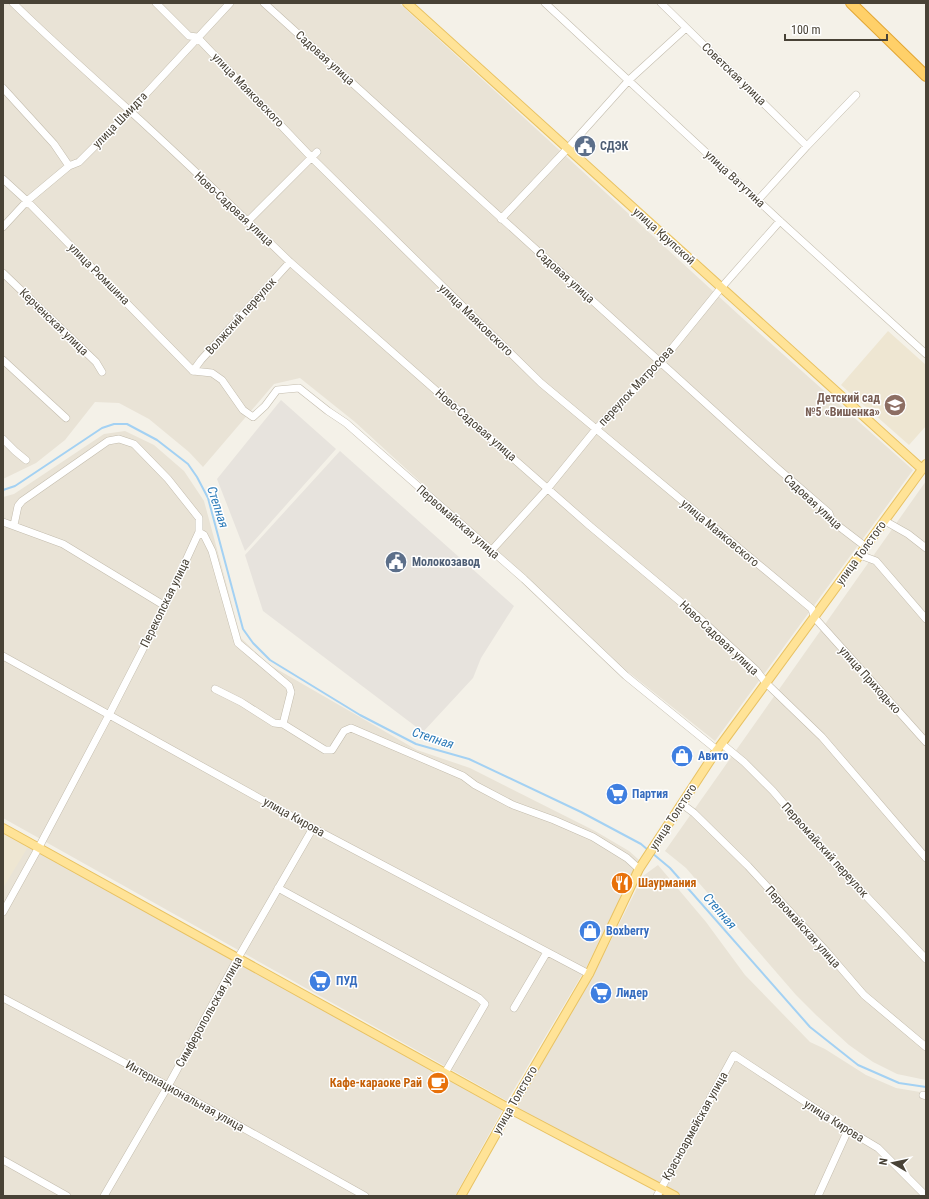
<svg xmlns="http://www.w3.org/2000/svg" width="929" height="1199" viewBox="0 0 929 1199" font-family="'Roboto Condensed',sans-serif">
<rect width="100%" height="100%" fill="#f4f1e8"/>
<path fill="#e9e3d6" d="M3 3H399L739 315 913 470 715 741 627 671 530 579 488 544 355 422 300 378 274 384 203 467 189 452 149 419 119 403 95 402 65 440 36 463 3 479Z
M125 431 154 445 184 471 204 501 241 638 268 664 417 750 470 768 595 831 629 851 639 860 586 968 507 1101 3 818V497L14 494 104 434Z
M926 481V1080L897 1074 873 1062 849 1045 816 1015 796 995 686 868 665 851Z
M3 831 503 1109 455 1196H3Z
M658 865 706 922 745 975 810 1042 825 1049 866 1075 896 1088 926 1093V1196H681L516 1108 599 964 643 876Z"/>
<path fill="#e7e3dd" d="M281 400 336 449 245 551 217 479Z
M340 451 514 606 481 658 473 678 423 732 263 611 245 555Z"/>
<path fill="#eee6d2" d="M888 331 926 365V426L909 445 841 385Z
M3 833 28 847 3 888Z"/>
<g fill="none" stroke-linecap="round" stroke-linejoin="round">
<path stroke="#a3d1f3" stroke-width="2" d="M3 490 15 486 102 428 114 424H127L157 440 188 464 197 477 208 498 243 629 253 643 270 660 360 715 416 744 469 759 581 812 641 844 648 850
M652 853 670 868 810 1027 858 1065 899 1083 926 1087"/>
<g stroke="#c3bcad" stroke-width="8">
<path id="minor" d="M13 3C51 40 90 75 129 110 184 160 237 211 290 262L590 526 695 614 756 670 766 683 822 737 926 858
M156 3 189 36 197 37 312 158 541 383 812 609 814 617 926 742
M264 3 776 467 829 513 832 521 866 547
M545 3 780 221 926 354
M661 3 807 146
M3 88 54 144 69 166
M3 179 27 201 193 371
M758 200 807 146 856 95
M501 219 568 148 629 80 686 28
M248 221 317 152
M3 227 27 201 69 166 79 162 130 111 230 3
M3 273 96 362 102 372
M3 360 66 418
M193 371 212 373 222 380 243 410 253 417 265 406 277 390 299 388 328 411 346 423 524 579 626 676 717 750
M193 371 201 360 290 262
M3 439 15 451 26 460
M885 521 908 534 926 548
M3 522 63 544 165 606
M199 532 204 535 212 551 238 643 289 686 291 692 283 724 325 750H332L344 731 351 728 463 776 475 785 513 805 554 820 593 837 627 858 639 869
M491 551 548 488 596 429 661 362 721 288 780 221
M860 555 876 561 926 619
M3 656 313 828 589 974
M215 689 241 702 274 723 283 724
M722 744 744 762 773 791 830 858 926 959
M682 804 694 813 748 866 827 952 864 995 926 1047
M278 888 479 998 485 1004 445 1073
M3 912 39 847 109 715 165 606 199 532V518L168 479 134 444 119 439 108 441 22 501 18 506 14 525
M3 998 168 1086 365 1196
M514 1008 547 952
M923 1095 926 1096
M3 1160 67 1196
M104 1196 168 1086 238 958 313 828
M657 1196 734 1055 848 1130 878 1148 926 1196
M818 1196 848 1130"/>
</g>
<g stroke="#e8c263" stroke-width="10">
<path id="major" d="M407 3 922 469
M3 828 510 1109 675 1196
M461 1196 510 1109 589 974 639 869 717 750 926 464"/>
</g>
<g stroke="#e2a634" stroke-width="12">
<path id="highway" d="M851 3 926 76"/>
</g>
<use href="#minor" stroke="#fff" stroke-width="7"/>
<use href="#major" stroke="#ffe397" stroke-width="8"/>
<use href="#highway" stroke="#ffd069" stroke-width="10"/>
</g>
<defs>
<g id="civic-disc" transform="scale(1.15)"><circle r="9.5" fill="#5c6f8a" stroke="#fff"/><path d="M-.6-6.5H3V-4.5H.6V-3L4-1V1h2V6H-6V1h2V-1L-.6-3ZM-1.2 2.5V6h2.4V2.5Z" fill="#fff"/></g>
<g id="school-disc" transform="scale(1.15)"><circle r="9.5" fill="#8d6e63" stroke="#fff"/><path d="M0-5L7-2L0 1L-7-2ZM-4 1L0 2.5L4 1V4Q0 6-4 4Z" fill="#fff"/></g>
<g id="shop-disc" transform="scale(1.15)"><circle r="9.5" fill="#3f7fe0" stroke="#fff"/><path d="M-5-2.5h2.3a2.7 3.5 0 0 1 5.4 0H5L5.5 6h-11ZM-1.5-2.5h3a1.5 2.3 0 0 0-3 0Z" fill="#fff"/></g>
<g id="supermarket-disc" transform="scale(1.15)"><circle r="9.5" fill="#3f7fe0" stroke="#fff"/><path d="M-6-5.5h2.5l.6 2H6L4.5 2H-2.5L-4.4-4H-6ZM-1.5 3.2a1.3 1.3 0 1 0 .1 0ZM3 3.2a1.3 1.3 0 1 0 .1 0Z" fill="#fff"/></g>
<g id="restaurant-disc" transform="scale(1.15)"><circle r="9.5" fill="#e8710a" stroke="#fff"/><path d="M-5-6h1v4h1v-4h1v4h1v-4h1v5L-1.5 .5V6h-2V.5L-5-1ZM5-6V6H3V1.5H1.5Q1.5-4 5-6Z" fill="#fff"/></g>
<g id="cafe-disc" transform="scale(1.15)"><circle r="9.5" fill="#e8710a" stroke="#fff"/><path d="M-5.5-4.5H6V0H3Q3 3.5 0 3.5H-2.5Q-5.5 3.5-5.5 0ZM3-3.2v2h1.7v-2ZM-6 4.5H4V6H-6Z" fill="#fff"/></g>
</defs>
<g fill-rule="evenodd">
<use href="#civic-disc" x="585" y="146"/>
<use href="#school-disc" x="895" y="405"/>
<use href="#civic-disc" x="396" y="562"/>
<use href="#shop-disc" x="682" y="756"/>
<use href="#supermarket-disc" x="617" y="794"/>
<use href="#restaurant-disc" x="622" y="883"/>
<use href="#shop-disc" x="590" y="931"/>
<use href="#supermarket-disc" x="320" y="981"/>
<use href="#supermarket-disc" x="601" y="993"/>
<use href="#cafe-disc" x="438" y="1083"/>
</g>
<g text-anchor="middle" dominant-baseline="central" stroke-width="3" stroke-linejoin="round" paint-order="stroke">
<g font-size="12" fill="#484236" stroke="#fff">
<text transform="translate(325 58) rotate(42)">Садовая улица</text>
<text transform="translate(734 74) rotate(44)">Советская улица</text>
<text transform="translate(248 90) rotate(46)">улица Маяковского</text>
<text transform="translate(120 120) rotate(-46)">улица Шмидта</text>
<text transform="translate(735 179) rotate(43)">улица Ватутина</text>
<text transform="translate(234 209) rotate(43)">Ново-Садовая улица</text>
<text transform="translate(664 236) rotate(42)">улица Крупской</text>
<text transform="translate(99 274) rotate(45)">улица Рюмшина</text>
<text transform="translate(565 276) rotate(42)">Садовая улица</text>
<text transform="translate(241 316) rotate(-48)">Волжский переулок</text>
<text transform="translate(476 320) rotate(44)">улица Маяковского</text>
<text transform="translate(54 322) rotate(44)">Керченская улица</text>
<text transform="translate(636 386) rotate(-47)">переулок Матросова</text>
<text transform="translate(476 425) rotate(41)">Ново-Садовая улица</text>
<text transform="translate(813 502) rotate(43)">Садовая улица</text>
<text transform="translate(458 522) rotate(41)">Первомайская улица</text>
<text transform="translate(720 533) rotate(40)">улица Маяковского</text>
<text transform="translate(861 553) rotate(-54)">улица Толстого</text>
<text transform="translate(165 603) rotate(-64)">Перекопская улица</text>
<text transform="translate(719 638) rotate(43)">Ново-Садовая улица</text>
<text transform="translate(870 680) rotate(48)">улица Приходько</text>
<text transform="translate(294 817) rotate(29)">улица Кирова</text>
<text transform="translate(673 817) rotate(-57)">улица Толстого</text>
<text transform="translate(825 850) rotate(48)">Первомайский переулок</text>
<text transform="translate(803 927) rotate(48)">Первомайская улица</text>
<text transform="translate(209 1012) rotate(-61)">Симферопольская улица</text>
<text transform="translate(185 1096) rotate(29)">Интернациональная улица</text>
<text transform="translate(515 1100) rotate(-60)">улица Толстого</text>
<text transform="translate(834 1121) rotate(32)">улица Кирова</text>
<text transform="translate(695 1126) rotate(-61)">Красноармейская улица</text>
</g>
<g font-size="12" font-weight="bold" fill="#4e5e75" stroke="#fff" text-anchor="start">
<text x="600" y="146">СДЭК</text>
<text x="412" y="562">Молокозавод</text>
</g>
<g font-size="12" font-weight="bold" fill="#785e54" stroke="#fff" text-anchor="end">
<text x="880" y="398">Детский сад<tspan x="880" dy="14">№5 «Вишенка»</tspan></text>
</g>
<g font-size="12" font-weight="bold" fill="#366cbe" stroke="#fff" text-anchor="start">
<text x="698" y="756">Авито</text>
<text x="632" y="794">Партия</text>
<text x="606" y="931">Boxberry</text>
<text x="336" y="981">ПУД</text>
<text x="616" y="993">Лидер</text>
</g>
<g font-size="12" font-weight="bold" fill="#c56008" stroke="#fff" text-anchor="start">
<text x="638" y="883">Шаурмания</text>
<text x="422" y="1083" text-anchor="end">Кафе-караоке Рай</text>
</g>
<g font-size="13" font-style="italic" fill="#2b7ab8" stroke="#fff">
<text transform="translate(218 507) rotate(72)">Степная</text>
<text transform="translate(433 738) rotate(18)">Степная</text>
<text transform="translate(720 911) rotate(49)">Степная</text>
</g>
</g>
<rect width="929" height="1199" fill="none" stroke="#484236" stroke-width="8"/>
<g transform="translate(893 1163) rotate(279)" stroke="#ffffff" stroke-width="3" paint-order="stroke">
<path d="M0-3L7 15L0 10L-7 15Z" fill="#484236"/>
<text y="-6" font-size="11" font-weight="bold" text-anchor="middle" fill="#484236">N</text>
</g>
<path d="M785 34v6h102v-6" fill="none" stroke="#484236" stroke-width="2"/>
<text x="791" y="34" font-size="12" fill="#484236" stroke="#ffffff" stroke-width="3" paint-order="stroke">100 m</text>
</svg>
